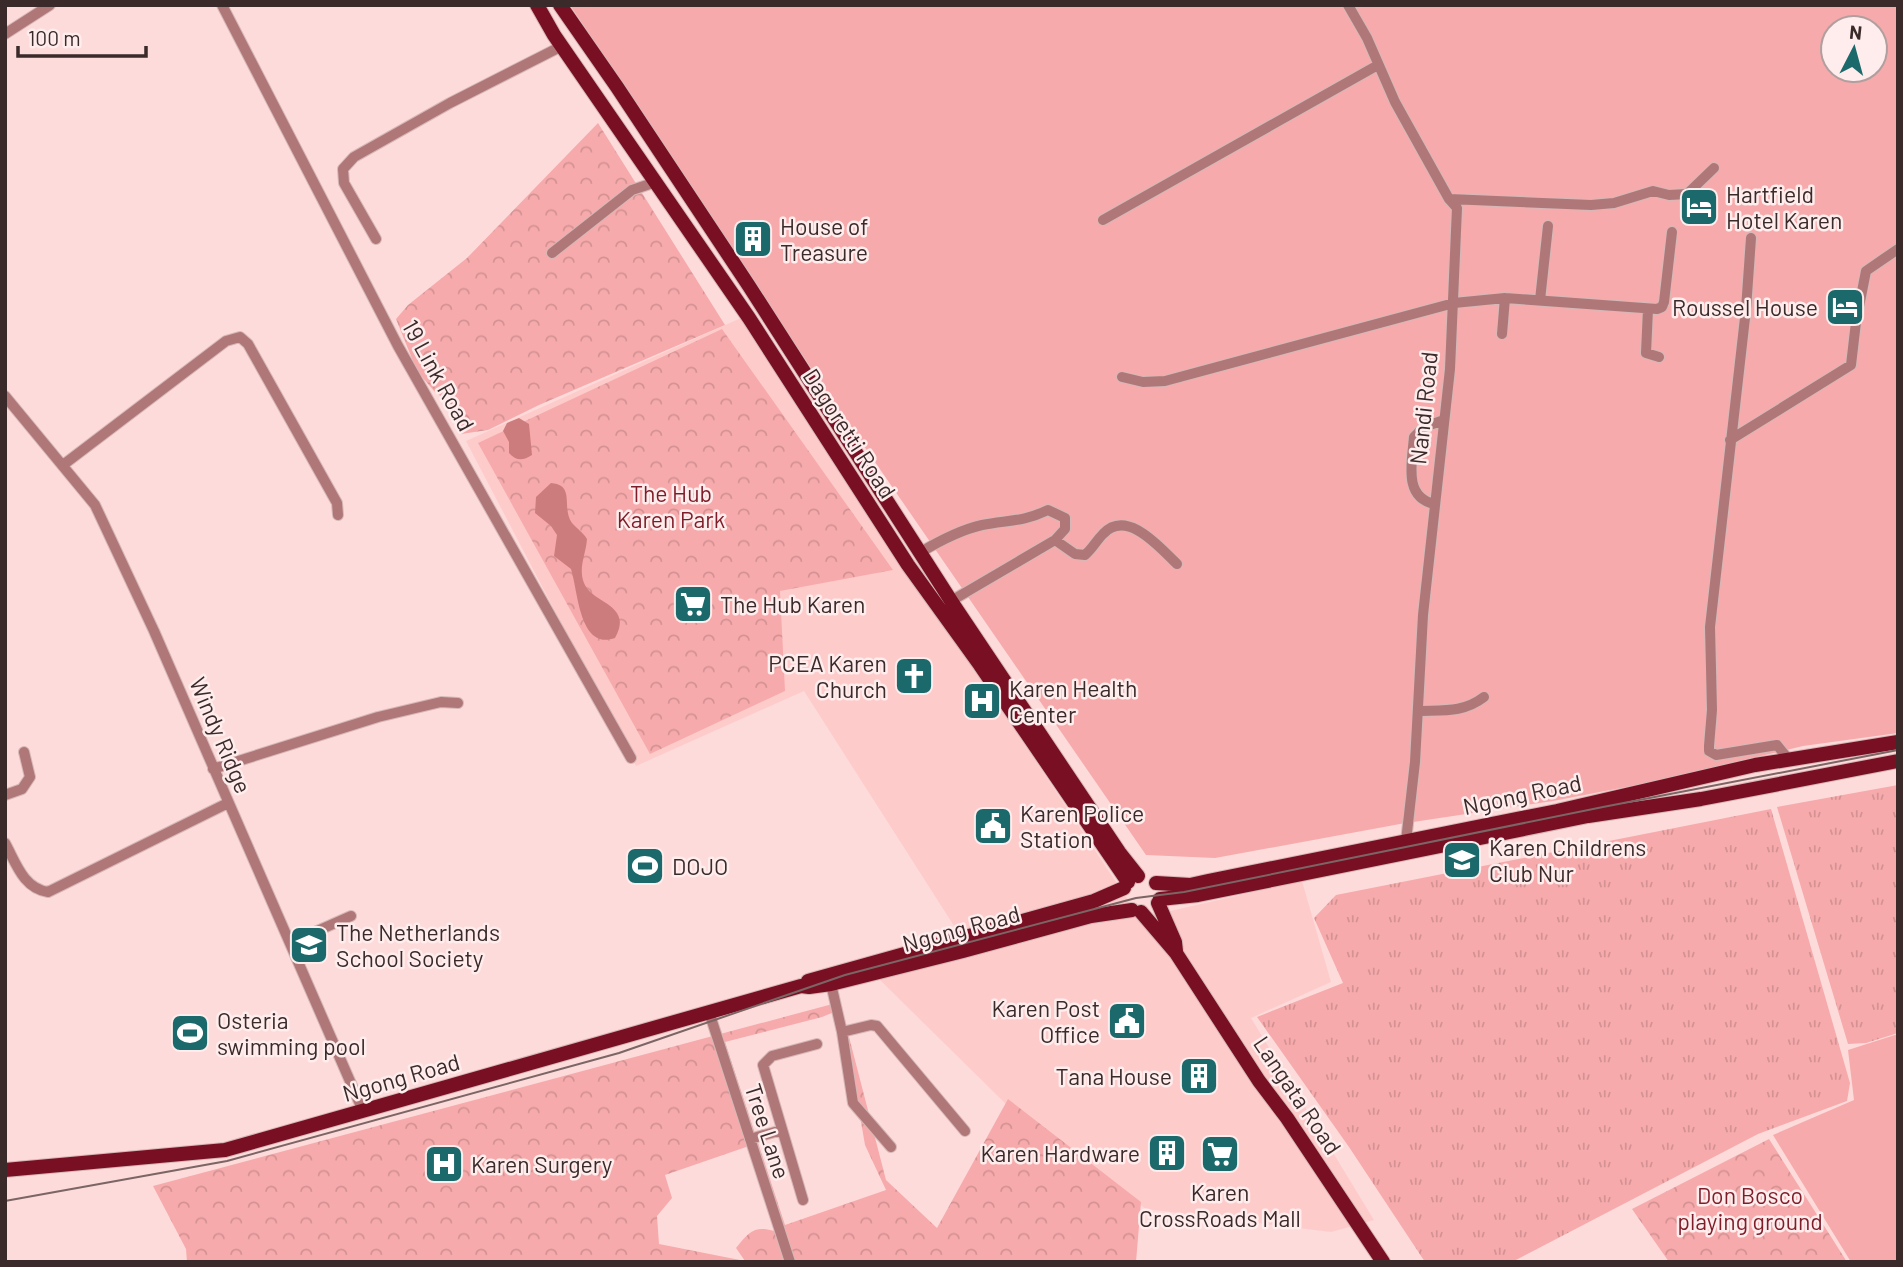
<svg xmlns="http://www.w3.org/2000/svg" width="1903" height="1267" viewBox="0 0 1903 1267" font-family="Barlow,sans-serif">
<defs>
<pattern id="grass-tufts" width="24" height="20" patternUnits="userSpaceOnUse" patternTransform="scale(1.75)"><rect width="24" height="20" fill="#f7aaab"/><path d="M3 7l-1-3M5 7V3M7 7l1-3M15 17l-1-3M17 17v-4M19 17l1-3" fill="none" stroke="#d49293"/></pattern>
<pattern id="forest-crowns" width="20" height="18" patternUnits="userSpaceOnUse" patternTransform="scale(1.75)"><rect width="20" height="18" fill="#f7aaab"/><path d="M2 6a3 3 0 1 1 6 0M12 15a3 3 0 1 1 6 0" fill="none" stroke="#d49293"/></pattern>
</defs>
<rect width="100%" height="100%" fill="#fddbda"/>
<path fill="#fecbcb" d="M741 318 1140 918 1302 881 1331 982 1251 1018 1374 1220 1331 1232 1146 1209 1011 1109 880 980 868 957 956 929 804 691 636 766 466 441Z"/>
<path fill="url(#grass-tufts)" d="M1898 785V1033L1866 1043 1848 1044 1777 807Z
M1771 809 1850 1083 1847 1101 1758 1134 1512 1262H1425L1349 1147 1257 1017 1343 983 1314 918 1336 895Z"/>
<path fill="url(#forest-crowns)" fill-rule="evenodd" d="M598 123 725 325 539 405 488 430 461 434 453 406 434 391 417 371 396 319 408 305 467 258Z
M722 329 893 570 780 591 785 691 650 754 478 443Z
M840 1002 886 1180 937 1228 1008 1099 1141 1202 1136 1262H187L186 1249 153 1186ZM839 1010 850 1059 865 1145 886 1190 785 1225 725 1042 822 1017ZM749 1146 783 1234C758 1225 752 1227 736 1248L745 1261 659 1244 657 1216 672 1198 665 1175Z
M1769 1139 1847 1262H1669L1632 1209Z"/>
<path fill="#f7aaab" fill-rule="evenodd" d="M570 5H1898V733L1803 746 1647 783 1553 801 1400 824 1215 858 1146 855 835 404ZM1833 28H1875V70H1833Z
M1898 1034V1262H1851L1773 1135 1854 1100 1848 1050Z"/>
<path fill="#cd7c7e" d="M519 418 529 424 532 455C523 461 516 461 509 453V442L503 431 507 423Z
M551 483C576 485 561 508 572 523 577 529 583 532 587 539 586 554 578 568 584 583 592 604 634 604 615 638 579 651 578 590 571 569L554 556 557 535 551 526 535 513 536 497Z"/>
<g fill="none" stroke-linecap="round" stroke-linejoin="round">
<g stroke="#d6b8b7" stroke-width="12">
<path id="minor" d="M222 5 398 346 631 758
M1348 5 1367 38 1395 102 1449 199 1457 208 1450 369 1423 615 1415 762 1406 841
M5 34 50 5
M1449 199 1591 205 1614 203 1653 191 1669 195 1687 194 1714 168
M1103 220 1378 65
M1751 238 1746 309 1710 627 1712 710 1709 746V751L1716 755 1777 745 1789 760
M376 239 344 183 343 169 354 157 450 103 562 46
M552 253 632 190 656 182
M1540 300 1548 226
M1648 309 1646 353 1659 357
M1502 334 1505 298
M1122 377 1143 382 1165 381 1454 303 1505 298 1657 309 1662 307 1664 302 1672 232
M5 396 95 505 154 631 363 1111
M1730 440 1851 365 1856 322 1866 271 1898 249
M63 465 226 341 240 337 248 344 337 503 338 515
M1435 504C1403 498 1412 462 1414 437L1424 427 1444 420
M1055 540 1075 554 1085 555C1093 548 1096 541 1103 534 1127 508 1160 548 1177 564
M921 552C941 540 960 530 982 525 1008 520 1023 522 1048 510L1065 518V529L1055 540 951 601
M1418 711C1443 710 1463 713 1484 697
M213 769 378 717 441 702 458 703
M5 795 22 789 30 777 24 752
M5 843C16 863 23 888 48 892L228 803
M290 943 351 916
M831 984 842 1032 853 1103 891 1147
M709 1012 790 1262
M842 1032 871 1025 877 1026 965 1131
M750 1139 782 1130
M803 1200 763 1065 772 1056 817 1044"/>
</g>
<g stroke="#d6b8b7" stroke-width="16">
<path id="major" d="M537 5 554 35 749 318 908 565 980 665 1128 882
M560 5 617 87 749 286 955 607 1119 852 1138 876
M1156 883 1190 885 1208 881 1557 811 1755 765 1898 742
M1160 899 1198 895 1588 816 1701 799 1898 761
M1158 903 1175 942 1176 951
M1141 912 1176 953 1259 1081 1287 1118 1383 1262
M808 981 1094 901 1124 888
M5 1170 225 1150 801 986 809 987 831 984 963 951 1091 916 1132 910"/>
</g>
<use href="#minor" stroke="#b07778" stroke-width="10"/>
<use href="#major" stroke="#780f22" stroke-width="14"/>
<path stroke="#7b6565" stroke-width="2" d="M5 1201 227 1161 619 1053 845 975 1136 898 1184 892 1603 807 1898 750"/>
</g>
<defs>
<g id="hotel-square" transform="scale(2.0125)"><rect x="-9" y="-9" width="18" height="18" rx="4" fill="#1c696c" stroke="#feedec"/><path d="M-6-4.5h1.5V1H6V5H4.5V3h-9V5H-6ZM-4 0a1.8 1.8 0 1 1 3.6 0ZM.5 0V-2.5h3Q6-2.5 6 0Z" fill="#fff"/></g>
<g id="building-square" transform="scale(2.0125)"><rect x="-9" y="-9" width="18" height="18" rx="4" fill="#1c696c" stroke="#feedec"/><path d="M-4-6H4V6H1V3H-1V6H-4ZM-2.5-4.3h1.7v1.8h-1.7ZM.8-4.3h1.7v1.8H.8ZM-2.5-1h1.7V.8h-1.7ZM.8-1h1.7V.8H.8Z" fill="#fff"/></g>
<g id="supermarket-square" transform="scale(2.0125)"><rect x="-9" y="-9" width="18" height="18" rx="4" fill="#1c696c" stroke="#feedec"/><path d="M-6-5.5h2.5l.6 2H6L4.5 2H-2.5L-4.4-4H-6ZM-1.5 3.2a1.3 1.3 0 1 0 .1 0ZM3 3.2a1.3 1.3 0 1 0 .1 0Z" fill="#fff"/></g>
<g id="church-square" transform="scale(2.0125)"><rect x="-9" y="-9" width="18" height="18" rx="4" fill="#1c696c" stroke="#feedec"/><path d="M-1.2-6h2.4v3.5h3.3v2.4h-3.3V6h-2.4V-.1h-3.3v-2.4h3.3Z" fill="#fff"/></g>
<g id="hospital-square" transform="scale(2.0125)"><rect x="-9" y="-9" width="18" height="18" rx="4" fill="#1c696c" stroke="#feedec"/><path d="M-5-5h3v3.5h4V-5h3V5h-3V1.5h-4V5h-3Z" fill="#fff"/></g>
<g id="civic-square" transform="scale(2.0125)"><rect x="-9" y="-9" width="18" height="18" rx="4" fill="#1c696c" stroke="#feedec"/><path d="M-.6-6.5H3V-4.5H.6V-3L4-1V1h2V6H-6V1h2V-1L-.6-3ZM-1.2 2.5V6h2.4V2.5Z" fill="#fff"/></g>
<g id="school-square" transform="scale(2.0125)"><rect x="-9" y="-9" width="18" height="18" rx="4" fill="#1c696c" stroke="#feedec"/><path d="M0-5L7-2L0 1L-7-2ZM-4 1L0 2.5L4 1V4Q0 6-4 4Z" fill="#fff"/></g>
<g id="stadium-square" transform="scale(2.0125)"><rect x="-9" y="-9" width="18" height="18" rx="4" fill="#1c696c" stroke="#feedec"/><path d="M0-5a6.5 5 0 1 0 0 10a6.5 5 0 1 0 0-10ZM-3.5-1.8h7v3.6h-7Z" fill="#fff"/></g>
</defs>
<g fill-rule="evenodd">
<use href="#hotel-square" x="1699" y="207"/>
<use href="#building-square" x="753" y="239"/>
<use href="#hotel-square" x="1845" y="307"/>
<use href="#supermarket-square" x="693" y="604"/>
<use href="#church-square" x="914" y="676"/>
<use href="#hospital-square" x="982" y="701"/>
<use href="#civic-square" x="993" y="826"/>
<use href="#school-square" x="1462" y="860"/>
<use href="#stadium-square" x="645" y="866"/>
<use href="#school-square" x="309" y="945"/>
<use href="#civic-square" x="1127" y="1021"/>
<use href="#stadium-square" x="190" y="1033"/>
<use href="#building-square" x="1199" y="1076"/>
<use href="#building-square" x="1167" y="1153"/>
<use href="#supermarket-square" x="1220" y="1154"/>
<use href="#hospital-square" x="444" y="1164"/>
</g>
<g text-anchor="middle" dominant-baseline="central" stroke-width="5" stroke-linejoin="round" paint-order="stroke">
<g font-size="23" fill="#3a2a2a" stroke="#feedec" text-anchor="start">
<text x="1726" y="194">Hartfield<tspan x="1726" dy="26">Hotel Karen</tspan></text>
<text x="780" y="226">House of<tspan x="780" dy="26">Treasure</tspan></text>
<text x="1818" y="307" text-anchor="end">Roussel House</text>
<text x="720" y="604">The Hub Karen</text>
<text x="887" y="663" text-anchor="end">PCEA Karen<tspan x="887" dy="26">Church</tspan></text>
<text x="1009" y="688">Karen Health<tspan x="1009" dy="26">Center</tspan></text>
<text x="1020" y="813">Karen Police<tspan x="1020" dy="26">Station</tspan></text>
<text x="1489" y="847">Karen Childrens<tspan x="1489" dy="26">Club Nur</tspan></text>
<text x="672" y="866">DOJO</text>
<text x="336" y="932">The Netherlands<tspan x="336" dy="26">School Society</tspan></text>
<text x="1100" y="1008" text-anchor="end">Karen Post<tspan x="1100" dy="26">Office</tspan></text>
<text x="217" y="1020">Osteria<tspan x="217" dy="26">swimming pool</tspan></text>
<text x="1172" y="1076" text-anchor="end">Tana House</text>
<text x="1140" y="1153" text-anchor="end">Karen Hardware</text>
<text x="471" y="1164">Karen Surgery</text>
<text x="1220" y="1192" text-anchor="middle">Karen<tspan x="1220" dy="26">CrossRoads Mall</tspan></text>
</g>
<g font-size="23" fill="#3a2a2a" stroke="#feedec">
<text transform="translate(439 375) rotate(61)">19 Link Road</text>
<text transform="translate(1423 408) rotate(-84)">Nandi Road</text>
<text transform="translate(850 433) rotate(57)">Dagoretti Road</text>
<text transform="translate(221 735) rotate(67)">Windy Ridge</text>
<text transform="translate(1522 794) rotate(-12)">Ngong Road</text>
<text transform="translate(961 928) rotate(-15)">Ngong Road</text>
<text transform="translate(401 1077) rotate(-16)">Ngong Road</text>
<text transform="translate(1298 1095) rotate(56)">Langata Road</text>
<text transform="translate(768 1131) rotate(72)">Tree Lane</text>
</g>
<g font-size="23" fill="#7e1d2a" stroke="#feedec">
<text x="671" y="493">The Hub<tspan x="671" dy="26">Karen Park</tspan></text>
<text x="1750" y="1195">Don Bosco<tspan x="1750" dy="26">playing ground</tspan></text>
</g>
</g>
<rect width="1903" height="1267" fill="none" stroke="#3a2a2a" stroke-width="14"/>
<g transform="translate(1854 49) rotate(6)"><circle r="33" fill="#feedec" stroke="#b09f9e" stroke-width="2"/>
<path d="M0-5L12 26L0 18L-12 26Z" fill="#1c696c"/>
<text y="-10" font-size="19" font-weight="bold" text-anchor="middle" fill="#3a2a2a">N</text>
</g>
<path d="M18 46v10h128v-10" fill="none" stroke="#3a2a2a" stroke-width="3.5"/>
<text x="28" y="46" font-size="21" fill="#3a2a2a" stroke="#feedec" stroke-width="5" paint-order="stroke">100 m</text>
</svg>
